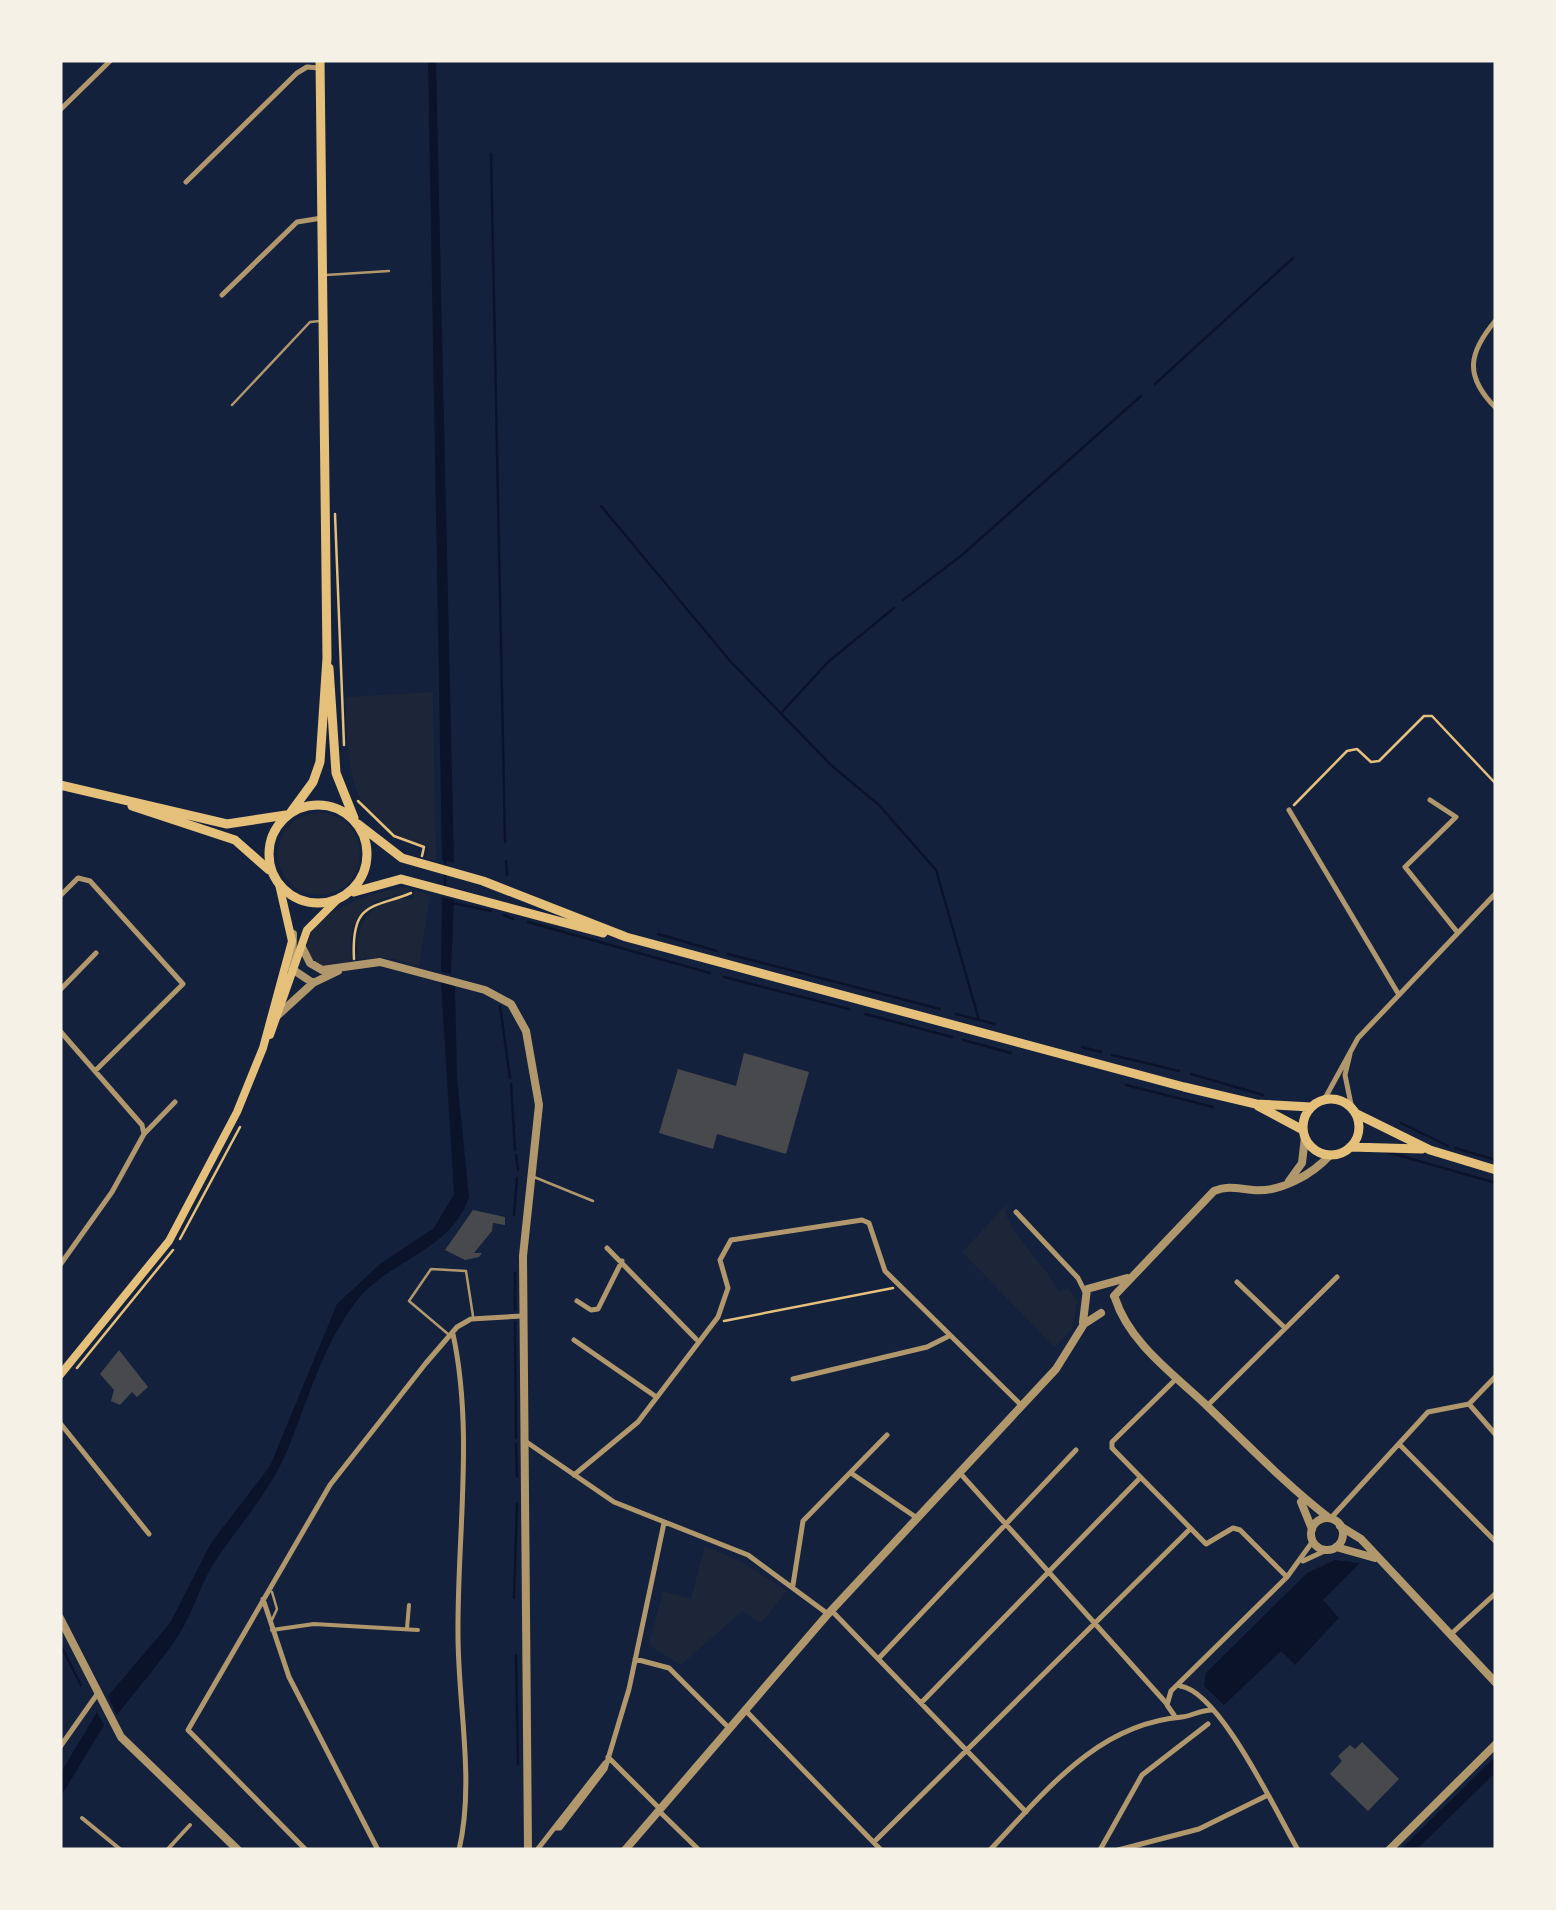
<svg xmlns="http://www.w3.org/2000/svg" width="1556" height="1910" viewBox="0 0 1556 1910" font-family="'Alegreya Sans',sans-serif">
<rect width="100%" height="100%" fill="#14213d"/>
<path fill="#1d2539" d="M433 692 436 861 426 858 429 847C347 826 347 769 346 697Z
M278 854a41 41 0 1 1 82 0a41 41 0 1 1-82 0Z
M410 887 408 894C369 895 344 920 352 960 345 962 336 966 329 966 305 966 303 940 316 926 333 906 385 887 410 887Z
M415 891 430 895 419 967 392 958 358 959C353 921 375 896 413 899Z
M1014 1197 1005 1211C1012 1237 1045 1264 1059 1292L1068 1288 1077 1301 1072 1329 1054 1347 962 1252Z
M705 1546 742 1562 787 1591 761 1623 742 1611 681 1665 652 1647 650 1641 663 1591 691 1599Z"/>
<path fill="#0b132b" d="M428 61 436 62 454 863 442 860Z
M442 897 454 900 451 974 441 972Z
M441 982 455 986 457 1077 469 1197C451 1251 391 1259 358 1299 322 1345 309 1399 287 1451 270 1492 240 1524 216 1560 200 1583 194 1612 178 1636 160 1663 137 1689 117 1715L108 1696 170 1623 211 1543 270 1466 337 1304 380 1264 434 1228 454 1194Z
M1335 1560 1360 1563 1323 1600 1339 1618 1295 1665 1281 1651 1224 1705 1204 1686 1206 1673 1307 1573Z
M97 1712 104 1725 60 1798V1774Z
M1496 1756V1772L1416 1850H1400Z"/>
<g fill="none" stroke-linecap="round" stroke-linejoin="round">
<path stroke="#0b132b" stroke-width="2.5" d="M491 154 505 842
M1155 384 1293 258
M601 506 731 662 832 766 879 805 936 870 979 1020
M903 600 962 555 1141 396
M782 712 828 662 894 608
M445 861V888
M506 861 507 875
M453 903 491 911
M504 915 513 919
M528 922 710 973
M658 934 717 951
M728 954 940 1009
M724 977 849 1009
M500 1006 510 1078
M865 1014 952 1037
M956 1014 995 1024
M963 1040 1011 1053
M1082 1047 1101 1052
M1112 1055 1179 1071
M1191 1074 1263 1095
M511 1084 515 1150
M1126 1085 1213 1107
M1401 1123 1448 1146
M1455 1148 1496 1160
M1387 1152 1496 1183
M516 1155 518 1170
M514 1215 517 1178
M515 1310V1273
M515 1322 516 1438
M516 1444 517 1476
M514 1598 517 1504
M60 1644 81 1685
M516 1655 518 1764"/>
</g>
<path fill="#48494c" d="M744 1053 809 1072 786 1154 717 1134 713 1149 659 1133 678 1069 736 1086Z
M473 1210 505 1217V1225L493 1223 492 1231 474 1253H482L479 1257 465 1260 445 1250Z
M119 1350 148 1387 137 1397 132 1392 120 1405 111 1401 114 1390 100 1374Z
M1362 1742 1399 1779 1368 1811 1330 1774 1342 1761 1338 1756 1350 1745 1355 1749Z"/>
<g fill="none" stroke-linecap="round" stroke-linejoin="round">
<path stroke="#e5c07b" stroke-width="2.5" d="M335 514 344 745
M358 801 394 836 424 847 422 856
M1294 805 1347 751 1357 749 1371 762 1379 761 1424 716H1432L1496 784
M354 959C351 901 372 909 411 893
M180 1239 240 1127
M724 1321 893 1288
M77 1368 173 1250"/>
<path stroke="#b1986c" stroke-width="2.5" d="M326 275 389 271
M232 405 310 322 320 321
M534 1177 593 1201
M448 1334 409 1301 431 1269 466 1271 473 1316
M271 1622 277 1609 272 1592"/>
<path stroke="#b1986c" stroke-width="4" d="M407 1628 409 1605
M272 1630 314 1624 418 1630
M82 1818 121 1850
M167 1850 190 1825"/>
<path stroke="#b1986c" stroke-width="5" d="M60 110 111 60
M186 182 297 73 307 67 320 68
M222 295 297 222 322 218
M1496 320C1468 353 1464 376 1496 408
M1430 800 1456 817 1405 867 1458 933
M1289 810 1399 995
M60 896 78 878 90 881 183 984 95 1071
M60 990 96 953
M60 1031 142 1125 144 1134 112 1192 60 1265
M1350 1054 1345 1075 1352 1109
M1324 1100 1358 1038 1496 893
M144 1134 175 1102
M1016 1212 1078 1278 1085 1292
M607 1248 696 1339
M1237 1282 1284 1327
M577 1301 591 1310 598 1309 622 1261
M453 1334C474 1432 457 1536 458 1635 458 1705 475 1781 459 1850
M574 1340 655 1396
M1177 1378 1112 1442V1448L1206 1544 1233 1528 1240 1530 1287 1577
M793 1379 927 1347 949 1336
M1469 1404 1496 1435
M1207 1406 1337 1277
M60 1423 149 1534
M525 1441 614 1502 748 1555 828 1614
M1400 1445 1496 1542
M959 1472 1167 1704
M851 1473 917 1518
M574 1475 638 1422 718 1317 728 1288 720 1260 731 1240 862 1220 869 1223 885 1271 1021 1405
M1330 1519 1428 1412 1469 1404 1496 1376
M1303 1561 1329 1549
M793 1585 803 1521 887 1435
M263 1599 289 1677 378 1850
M831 1610 1026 1812
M1450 1635 1496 1593
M879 1658 1076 1450
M635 1659 669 1668 730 1729
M1180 1686C1220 1691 1277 1814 1298 1850
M921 1703 1140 1478
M746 1711 881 1850
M1174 1715 1167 1705 1171 1691 1287 1577 1313 1541
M60 1747 98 1693
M608 1757 660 1809
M659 1811 699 1850
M555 1828H560L605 1769 629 1689 664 1523
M874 1842 1190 1529
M306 1850 188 1730 330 1485 426 1363 457 1327 471 1319 522 1316
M537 1850 605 1763
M990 1850C1046 1791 1097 1724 1182 1717 1192 1716 1200 1710 1212 1710
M1100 1850 1142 1775 1208 1724
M1118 1850 1199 1829 1266 1796"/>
<path stroke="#b1986c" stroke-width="8" d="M293 934 292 969 313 983
M302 947 310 963 322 970 380 962 485 990 511 1004 526 1031 539 1105 523 1256 528 1850
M277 1016 313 983 338 971
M1289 1181 1302 1163 1305 1137
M1114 1296 1214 1191C1229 1185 1238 1189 1253 1190 1280 1193 1313 1174 1330 1155
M1115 1298C1129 1342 1172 1373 1204 1403 1246 1443 1284 1483 1329 1518
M1083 1322 1087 1289 1127 1278
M1301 1502 1312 1529
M1311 1534a16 16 0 1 1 32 0a16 16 0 1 1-32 0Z
M1340 1526 1361 1539 1496 1683
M1336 1547 1375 1558
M60 1618 121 1737 238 1850
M625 1850 828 1614 1056 1369 1084 1324 1101 1313
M1389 1850 1496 1744"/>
<path stroke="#e5c07b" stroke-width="8" d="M270 1035 307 930 338 899
M60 1375 169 1241 237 1112 263 1048 292 941 279 884"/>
<path stroke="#e5c07b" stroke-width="9" d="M329 668 336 773 354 818
M60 785 227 824 286 815
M269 854a49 49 0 1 1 98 0a49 49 0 1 1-98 0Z
M132 806 235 840 269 870
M291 812 313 782 320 762 327 658 320 60
M358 824 402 858 483 881 626 937 1184 1087 1256 1104 1311 1107
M354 892 401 879 603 933
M1303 1127a28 28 0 1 1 56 0a28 28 0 1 1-56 0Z
M1258 1106 1303 1130
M1355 1113 1430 1150 1496 1170
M1350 1147 1422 1149"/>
</g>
<rect width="1556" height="1910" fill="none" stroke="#f6f1e7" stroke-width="125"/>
</svg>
